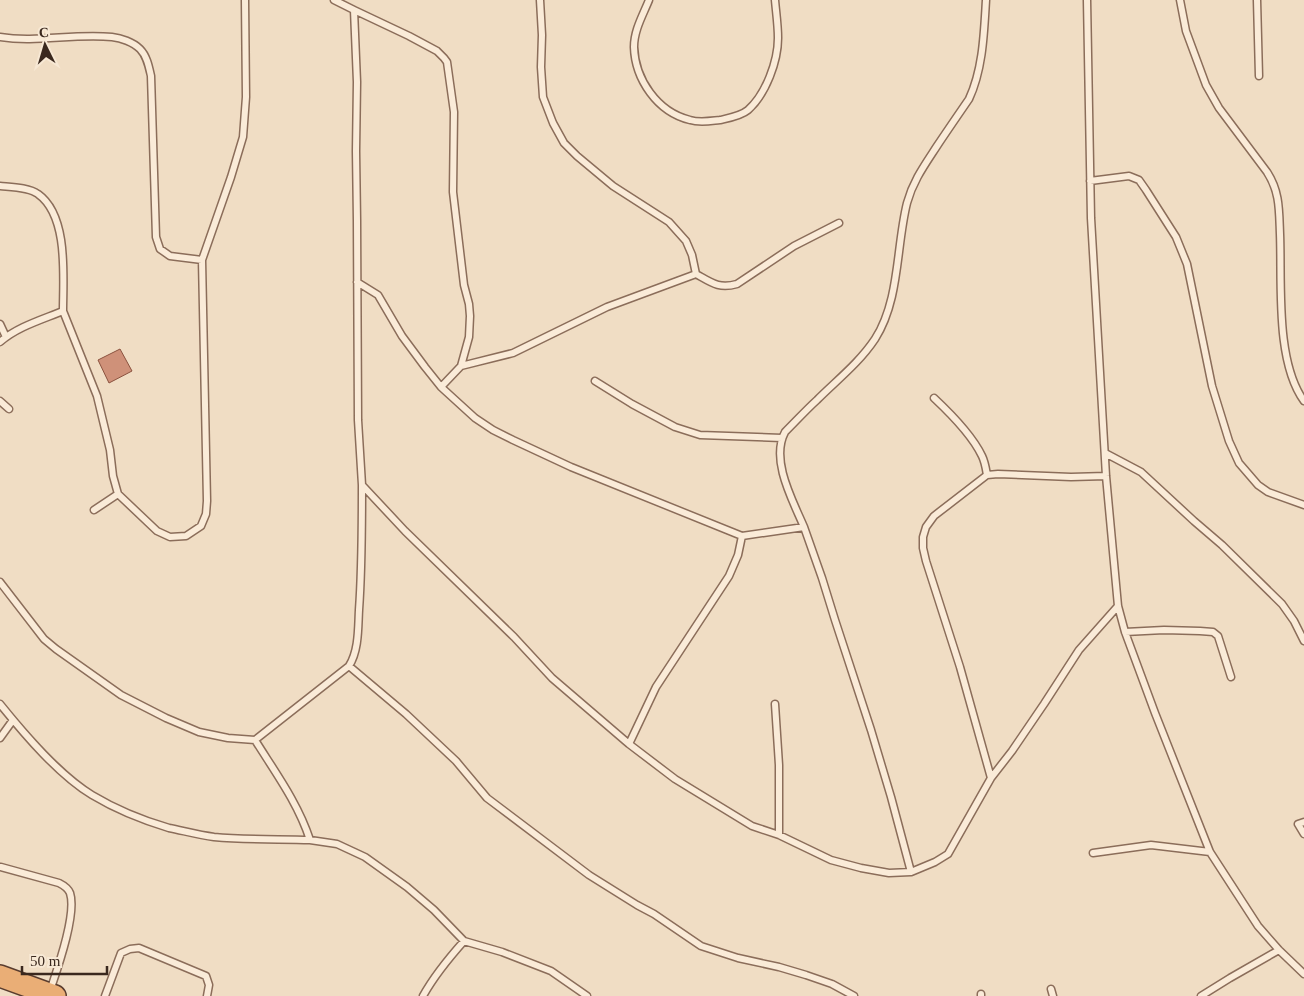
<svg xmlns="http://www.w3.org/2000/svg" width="1304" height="996" viewBox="0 0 1304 996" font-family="'Times New Roman',serif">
<rect width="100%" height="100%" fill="#f0ddc4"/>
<path fill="#cf9179" stroke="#8b523f" d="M120 349 132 371 109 383 98 360Z"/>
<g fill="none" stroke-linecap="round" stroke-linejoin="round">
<g stroke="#8b6d5a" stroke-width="9">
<path id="service" d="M334 0 354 10 357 82 356 151 357 221 358 420 362 485 405 531 514 637 552 678 629 744 675 779 752 826 779 835 831 860 861 868 889 873 911 872 935 862 948 854 991 778 1012 751 1044 704 1079 650 1118 606
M540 0 542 35 541 67 543 97 553 123 564 143 577 156 613 186 669 222 686 241 692 255 696 274C712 283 719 289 737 284L794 246 839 223
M649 0C643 15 634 30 634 47 635 79 657 112 690 120 700 123 710 121 720 120 729 118 741 116 748 110 766 94 778 61 778 38 778 25 776 12 775 0
M1087 0 1091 218 1106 476 1118 606 1125 632 1155 713 1210 852 1258 926 1279 950 1304 974
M1180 0 1186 31 1206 85 1219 108 1267 172C1280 192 1279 210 1280 234 1282 282 1275 361 1304 401
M1257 0 1259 76
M354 10 409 36 437 51 444 58 447 62 454 112 453 192 464 285 469 304 470 316 469 337 461 366 441 387
M0 37C37 43 74 33 112 37 121 38 133 42 140 49 147 56 149 67 151 76L156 237 160 249 170 256 202 260
M1090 181 1129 176 1139 180 1146 190 1176 237 1187 264 1212 386 1229 441 1239 463 1258 485 1268 492 1304 505
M0 186C10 187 29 187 38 194 69 216 63 278 63 311
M357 282 378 295 402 336 425 367 441 387 475 418 493 430 513 440 571 467 742 536 804 527C793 501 770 460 785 432 796 421 806 410 817 400 837 380 859 363 875 339 900 300 896 247 907 203 913 181 924 166 937 146 947 131 958 115 969 99 983 69 984 33 986 0
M0 324 6 337
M0 342C17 327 41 320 63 311L97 396 110 450 113 476 118 494 157 531 170 537 186 536 201 526 206 514 207 501 202 260 231 177 243 137 246 97 245 0
M461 366 513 353 607 307 696 274
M595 381 632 404 675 427 700 435 782 438
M934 398C950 413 973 437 982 456 985 462 986 469 987 475
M0 401 9 409
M1105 453 1141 472 1194 521 1222 545 1282 604 1294 621 1304 641
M94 510 118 494
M804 527 822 578 835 620 871 730 891 797 911 872
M0 582 44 639 56 649 121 695 166 718 199 732 228 738 255 740 349 666C359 650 358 628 359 610 362 568 362 527 362 485
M1125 632 1164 630 1200 631 1213 632 1218 636 1231 677
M349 666 406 714 456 761 487 798 589 875 637 905 654 914 701 946 738 958 779 967 806 975 832 984 854 996
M0 704C25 735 59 775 92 795 117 810 142 820 169 828 184 831 199 835 214 837 246 840 278 839 310 840 298 803 275 772 255 740
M775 704 779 765V835
M0 738 13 720
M629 744 656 687 729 576 738 555 742 536
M991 778 960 667 926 561 923 548V537L926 527 934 516 987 475 998 474 1071 477 1106 476
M1304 822 1298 824 1304 834
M310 840 337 844 365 857 407 887 434 910 464 941 502 952 551 971 587 996
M1093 853 1151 845 1210 852
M1 867 59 883C63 885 68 888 70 893 77 914 57 970 50 991
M1051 989 1053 996
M105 996 121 953 130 949 139 948 206 976 209 985 207 996
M423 996C434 976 448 959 464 941
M981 996V994
M1201 996 1230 978 1279 950"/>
</g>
<g stroke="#593c2e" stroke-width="24">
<path id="trunk" d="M0 976 55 996"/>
</g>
<use href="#service" stroke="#faebd8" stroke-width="6"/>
<use href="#trunk" stroke="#eaae76" stroke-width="21"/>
</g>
<g transform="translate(45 45) rotate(355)" stroke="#f7e8d4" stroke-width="4" paint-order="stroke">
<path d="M0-4L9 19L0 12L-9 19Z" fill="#3a281e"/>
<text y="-8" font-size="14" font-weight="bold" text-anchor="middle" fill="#3a281e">С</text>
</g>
<path d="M22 966v8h85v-8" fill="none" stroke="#3a281e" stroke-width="2.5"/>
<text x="30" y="966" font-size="15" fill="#3a281e" stroke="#f7e8d4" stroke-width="4" paint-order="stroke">50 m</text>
</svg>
